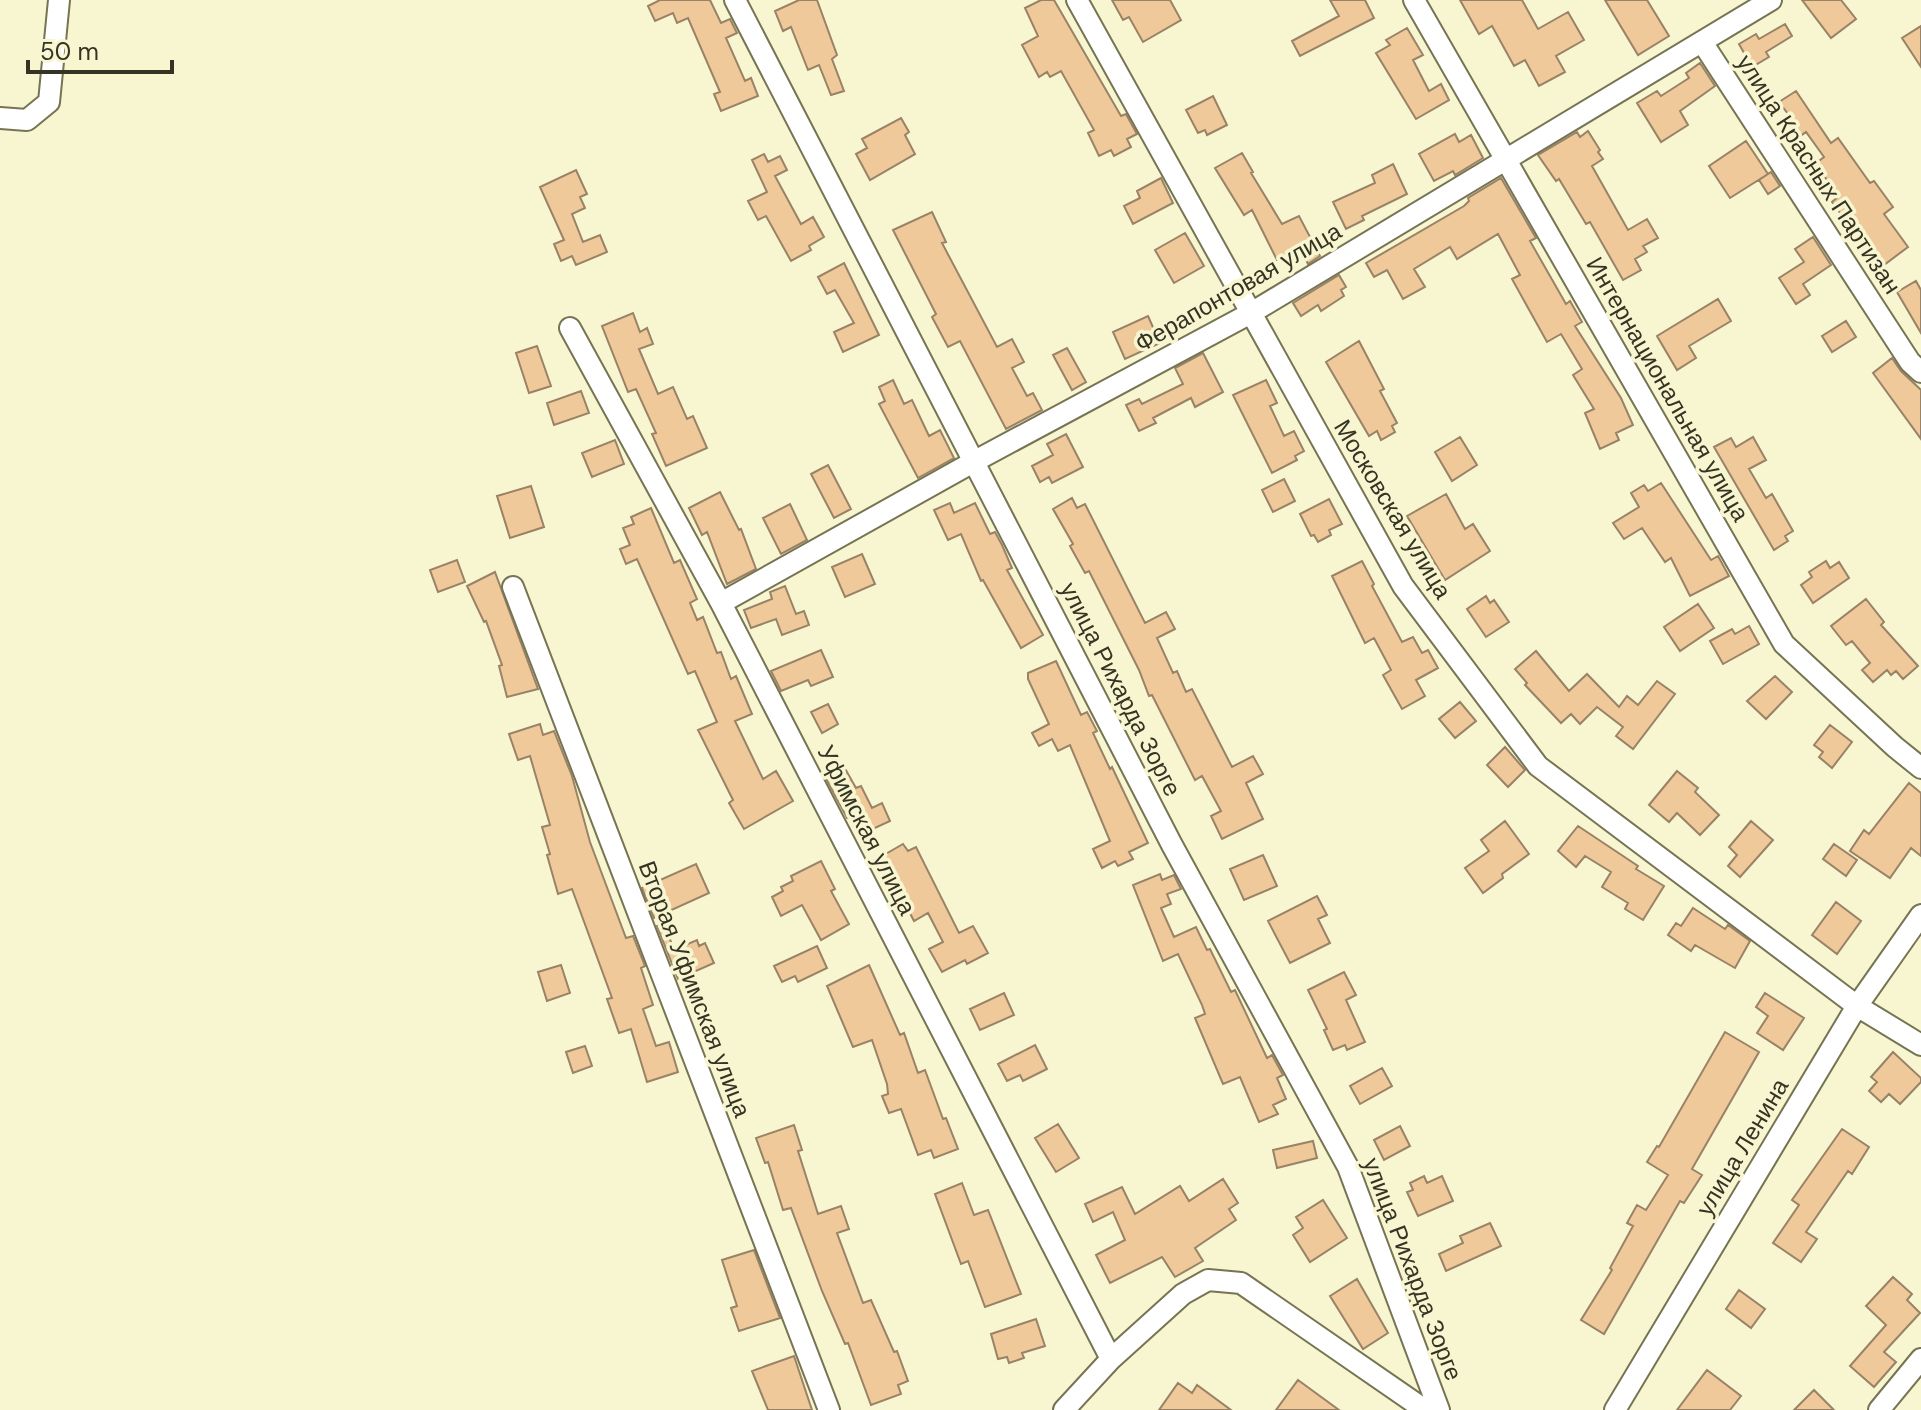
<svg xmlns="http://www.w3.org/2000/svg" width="1921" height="1410" viewBox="0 0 1921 1410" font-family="'DM Sans',sans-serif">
<rect width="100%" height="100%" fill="#f8f6d0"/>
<path fill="#efc99a" stroke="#998266" stroke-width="2" d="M660 0H710L721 23 730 19 737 33 726 38 745 81 751 78 758 96 721 111 714 94 720 92 688 18 677 23 673 13 655 21 648 6Z
M799 0H817L837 55 832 59 844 91 831 95 819 65 808 70 791 27 783 31 775 11Z
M1041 0H1054L1121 116 1126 114 1137 134 1127 139 1131 147 1114 156 1111 150 1099 156 1088 133 1094 130 1061 71 1050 77 1047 72 1039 77 1022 45 1038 36 1025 8Z
M1112 0H1170L1181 20 1143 42 1129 17 1123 20Z
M1330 0H1365L1374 18 1300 56 1292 41 1339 16Z
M1460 0H1522L1538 29 1568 12 1584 40 1556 56 1565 72 1539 86 1525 60 1514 66 1492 26 1479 34Z
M1605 0H1647L1669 36 1638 55Z
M1802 0H1841L1856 19 1831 38Z
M1785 24 1792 36 1766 52 1769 57 1752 67 1739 44 1756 34 1759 39Z
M1921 26V67L1902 38Z
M1407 28 1423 55 1413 60 1429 91 1441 84 1449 100 1416 119 1376 53 1390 45 1386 40Z
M1700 63 1715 86 1680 111 1688 125 1661 142 1637 103 1657 91 1661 96 1689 78 1686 73Z
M1796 91 1831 143 1838 138 1870 183 1874 181 1893 207 1884 214 1908 247 1884 265 1855 224 1850 227 1832 202 1839 196 1815 164 1824 157 1806 132 1795 140 1781 119 1788 114 1779 102Z
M1213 96 1227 125 1207 135 1205 130 1198 133 1186 110Z
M901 118 909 132 905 135 915 154 870 180 856 154 867 148 862 139Z
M1588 131 1600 150 1598 152 1603 159 1592 166 1628 230 1647 219 1658 238 1643 246 1647 252 1635 259 1641 270 1623 280 1590 222 1586 224 1559 179 1556 181 1538 155 1577 132 1580 137Z
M1455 134 1459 142 1471 135 1483 158 1455 175 1453 171 1434 181 1419 154Z
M1746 141 1768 174 1730 198 1709 166Z
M1242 153 1253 172 1251 173 1282 224 1299 216 1320 256 1308 264 1303 254 1295 258 1292 252 1277 260 1252 210 1244 215 1215 168Z
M764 154 768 162 780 156 787 170 775 176 801 224 813 217 824 237 809 246 811 250 791 261 766 216 758 220 748 201 767 192 752 160Z
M1393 164 1407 194 1362 216 1364 220 1346 229 1333 202 1375 183 1372 175Z
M576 170 587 194 580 197 585 208 572 214 583 242 600 235 607 252 576 265 572 256 561 261 554 244 564 240 540 187Z
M1771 172 1780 186 1768 194 1759 180Z
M1161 178 1173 203 1133 224 1124 206 1140 198 1137 191Z
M1501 178 1536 238 1530 241 1566 304 1570 301 1582 322 1575 326 1621 398 1633 425 1616 433 1619 440 1600 449 1585 413 1594 409 1573 375 1582 369 1561 334 1547 342 1512 279 1520 275 1498 234 1457 259 1450 247 1414 269 1425 287 1403 299 1387 270 1374 277 1366 263 1464 206 1469 201 1468 198Z
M932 212 946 242 942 243 997 347 1012 339 1024 362 1012 368 1027 396 1033 393 1042 410 1006 429 960 341 948 347 932 317 936 314 893 230Z
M1185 233 1204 266 1174 283 1155 250Z
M1813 237 1831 265 1803 284 1810 295 1796 304 1779 278 1804 262 1795 249Z
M844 263 879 335 843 352 834 332 854 323 835 290 827 294 818 277Z
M1339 275 1346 287 1341 290 1344 296 1321 311 1318 305 1301 316 1293 303Z
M1916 281 1921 290V333L1897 292Z
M1718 299 1731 321 1689 346 1696 358 1677 370 1657 336Z
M633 313 640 332 647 328 653 344 639 349 658 394 673 387 687 419 693 416 707 448 666 466 652 434 656 433 636 389 628 392 602 326Z
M1148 316 1160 343 1125 359 1113 332Z
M1846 321 1856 337 1832 352 1822 336Z
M1359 341 1384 389 1380 391 1397 423 1392 426 1395 432 1381 440 1377 431 1369 436 1326 362Z
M537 346 551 386 529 393 516 353Z
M1067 348 1086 382 1072 390 1053 355Z
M1203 353 1223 392 1195 407 1191 398 1153 418 1156 423 1139 431 1126 405 1139 399 1142 404 1183 384 1175 368Z
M1892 358 1901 371 1921 390V439L1873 373Z
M893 380 904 404 912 400 929 436 940 430 954 458 918 478 879 404 885 401 879 387Z
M1266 380 1277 403 1270 406 1284 436 1294 431 1304 451 1295 456 1297 460 1272 473 1233 395Z
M581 391 589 413 554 425 547 403Z
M1066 434 1083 467 1052 483 1049 477 1040 482 1032 466 1053 455 1047 444Z
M1460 437 1477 465 1452 481 1435 452Z
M1753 437 1766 460 1749 469 1766 498 1772 494 1793 531 1785 536 1788 541 1774 550 1714 447 1731 438 1736 447Z
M615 440 624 464 592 477 582 453Z
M828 465 851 509 834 518 811 474Z
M1284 479 1295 501 1273 512 1262 490Z
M1661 483 1711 560 1718 556 1729 576 1690 596 1671 558 1665 562 1642 528 1624 539 1613 523 1639 507 1631 493 1644 485 1648 491Z
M531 486 544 527 510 538 497 496Z
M720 492 739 530 741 529 756 569 727 584 707 532 702 535 689 508Z
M1446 494 1465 529 1473 524 1490 551 1445 580 1407 516Z
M1072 498 1077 508 1085 504 1145 623 1166 612 1175 629 1157 638 1173 673 1177 671 1186 692 1192 689 1232 767 1253 756 1263 774 1246 783 1263 819 1222 839 1211 816 1221 811 1202 776 1195 780 1152 695 1149 696 1139 670 1089 571 1085 573 1070 546 1073 544 1053 509Z
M1329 499 1342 524 1329 530 1331 535 1318 542 1314 535 1311 536 1300 514Z
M950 503 954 513 975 503 990 534 995 532 1002 545 1012 568 1007 570 1043 635 1021 648 983 580 981 581 961 534 948 540 934 510Z
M790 504 807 540 781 554 763 518Z
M651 508 674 563 680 560 697 599 690 603 697 620 703 617 717 653 721 652 731 679 736 676 752 714 735 721 763 779 776 771 793 801 744 829 729 803 733 800 698 730 717 722 695 671 688 674 637 559 626 564 620 549 630 545 623 528 634 524 631 517Z
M862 554 875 584 845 597 832 567Z
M457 560 465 582 438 592 430 570Z
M1362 561 1374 584 1372 586 1402 642 1413 637 1422 653 1428 650 1438 668 1416 680 1425 696 1402 709 1383 675 1391 670 1374 638 1365 643 1332 576Z
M1826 561 1830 568 1839 562 1849 578 1813 603 1801 585 1812 577 1809 572Z
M495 572 538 689 507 697 499 666 502 665 486 621 484 622 467 586Z
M785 586 796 614 804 611 809 625 782 635 776 619 751 628 744 610 772 599 770 592Z
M1486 596 1490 603 1494 600 1509 622 1486 637 1467 609Z
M1866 599 1884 622 1881 625 1918 666 1903 679 1896 671 1891 675 1887 670 1873 682 1862 670 1870 663 1852 641 1846 645 1831 626Z
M1698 604 1714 628 1680 651 1664 627Z
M1749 626 1759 644 1723 664 1710 641 1732 629 1735 634Z
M821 650 833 677 811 686 808 680 781 691 771 671Z
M1536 651 1569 691 1587 674 1619 707 1627 696 1638 705 1657 681 1675 694 1633 749 1616 736 1623 727 1597 707 1580 724 1571 714 1561 723 1525 685 1527 683 1515 669Z
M1056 661 1081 715 1087 712 1097 731 1093 733 1110 769 1112 767 1148 843 1129 852 1133 859 1118 866 1115 861 1102 868 1093 849 1110 841 1070 745 1058 751 1052 739 1039 746 1032 733 1049 724 1028 679V673Z
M1775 676 1792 692 1766 719 1747 701Z
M1460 702 1476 721 1455 738 1439 719Z
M828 704 838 724 822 733 811 712Z
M540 724 543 735 554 731 572 776 590 842 626 938 633 936 645 966 641 968 653 1005 643 1009 656 1046 669 1042 678 1072 647 1082 631 1029 619 1033 607 999 612 998 572 889 558 894 547 855 550 854 542 827 550 825 530 756 518 760 509 734Z
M1830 725 1852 742 1832 768 1819 757 1823 752 1814 745Z
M1505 747 1525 770 1508 787 1487 765Z
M843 765 856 788 861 786 872 808 882 803 890 821 862 834 853 815 847 818 824 775Z
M1677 771 1698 788 1695 792 1719 815 1700 835 1677 813 1669 822 1649 805Z
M1909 783 1921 793V856L1911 848 1890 878 1850 851 1864 830 1869 834Z
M1505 821 1529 854 1502 874 1503 878 1483 893 1465 868 1489 851 1481 840Z
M1751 821 1773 840 1740 877 1728 866 1737 855 1729 847Z
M1578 826 1638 866 1636 869 1664 886 1643 920 1625 909 1628 903 1602 887 1611 872 1585 856 1576 867 1558 851Z
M903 844 908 851 916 847 959 933 973 926 988 953 967 964 965 960 942 972 929 949 943 942 928 913 914 921 898 890 895 891 877 859Z
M1834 844 1857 860 1846 876 1823 859Z
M1263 855 1277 886 1244 900 1230 869Z
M821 861 835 889 831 891 849 924 821 940 802 905 781 916 772 897 783 891 781 887 793 881 791 876Z
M696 864 709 893 654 918 642 888Z
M1160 874 1162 880 1174 875 1181 889 1167 894 1171 904 1161 908 1174 937 1196 927 1207 950 1210 949 1231 992 1235 990 1267 1058 1272 1055 1283 1075 1277 1078 1286 1099 1273 1105 1278 1114 1259 1122 1240 1077 1223 1084 1195 1018 1205 1014 1202 1005 1178 954 1163 961 1133 885Z
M1317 896 1327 915 1318 919 1330 943 1290 963 1268 921Z
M1836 902 1861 921 1837 954 1812 935Z
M1693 908 1725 929 1728 925 1750 941 1735 968 1695 945 1691 951 1668 935 1676 923 1681 926Z
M664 923 674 950 697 940 699 946 705 943 714 963 678 979 657 926Z
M817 946 827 968 798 982 795 976 782 982 774 966Z
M561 965 570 993 547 1001 538 972Z
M869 965 900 1035 904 1033 918 1073 925 1070 943 1119 946 1118 958 1149 934 1158 931 1150 918 1155 901 1109 889 1113 882 1096 888 1094 887 1084 872 1040 853 1047 827 986Z
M1344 972 1356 995 1346 1000 1365 1042 1347 1050 1345 1045 1333 1050 1324 1030 1327 1029 1308 990Z
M1004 993 1014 1015 980 1030 970 1009Z
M1765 993 1804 1018 1783 1050 1757 1033 1768 1016 1756 1007Z
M1725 1032 1759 1052 1692 1169 1702 1175 1684 1203 1680 1201 1604 1334 1581 1320 1612 1270 1610 1268 1633 1226 1627 1223 1637 1205 1646 1210 1668 1175 1647 1162 1657 1146 1659 1147Z
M1035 1045 1047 1069 1023 1081 1020 1075 1007 1081 998 1064Z
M585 1046 592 1066 573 1073 566 1052Z
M1893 1052 1921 1078V1082L1900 1104 1889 1094 1881 1102 1869 1091 1877 1082 1871 1077Z
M1382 1068 1392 1086 1360 1104 1350 1086Z
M1058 1124 1079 1158 1056 1172 1035 1138Z
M794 1125 802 1150 798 1151 818 1214 841 1206 849 1229 837 1233 863 1303 871 1300 894 1352 897 1351 908 1381 898 1385 901 1394 871 1405 848 1343 845 1344 822 1291 791 1208 783 1210 768 1162 765 1163 756 1138Z
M1400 1126 1410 1146 1384 1160 1374 1140Z
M1842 1129 1869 1147 1852 1174 1848 1171 1806 1232 1817 1239 1801 1262 1773 1243 1799 1205 1792 1200Z
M1313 1141 1317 1158 1277 1168 1273 1150Z
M1424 1176 1427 1183 1442 1176 1453 1201 1418 1216 1407 1192 1413 1190 1410 1183Z
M1223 1179 1238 1203 1229 1209 1236 1220 1195 1248 1203 1261 1175 1277 1162 1257 1110 1283 1096 1255 1125 1240 1113 1212 1093 1222 1085 1204 1122 1187 1135 1214 1180 1186 1189 1201Z
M962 1183 974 1215 988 1210 1021 1294 985 1307 968 1261 961 1264 935 1194Z
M1323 1200 1347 1238 1310 1262 1293 1235 1303 1228 1296 1217Z
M1490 1223 1501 1246 1446 1271 1439 1254 1463 1243 1460 1236Z
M754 1250 780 1318 739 1331 731 1308 737 1306 722 1260Z
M1893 1277 1912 1294 1907 1300 1920 1313 1884 1352 1896 1362 1874 1387 1850 1366 1886 1325 1866 1306Z
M1357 1279 1388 1333 1363 1349 1330 1296Z
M1739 1290 1765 1309 1751 1328 1726 1309Z
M1036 1319 1045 1346 1022 1353 1024 1358 1009 1363 1007 1357 998 1359 991 1334Z
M794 1356 812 1410H768L752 1371Z
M1707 1370 1741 1396 1730 1410H1677Z
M1298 1380 1339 1410H1276Z
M1178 1383 1192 1393 1197 1385 1231 1410H1159Z
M1814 1390 1834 1410H1794Z"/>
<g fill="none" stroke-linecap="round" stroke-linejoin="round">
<g stroke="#767453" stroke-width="24">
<path id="minor" d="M735 0 1172 845 1348 1167 1439 1410
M1077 0 1403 586 1538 766 1857 1006 1921 1045
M1414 0 1784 644 1895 747 1921 768
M1702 42 1910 362 1921 372
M0 118 27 120 49 102 59 0
M570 328 721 603 1111 1359
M513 587 829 1410
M721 603 975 461 1251 313 1771 0
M1064 1410 1111 1359 1183 1294 1208 1280 1241 1283 1425 1410
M1615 1410 1857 1006 1921 915
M1879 1410 1921 1359"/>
</g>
<use href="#minor" stroke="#fff" stroke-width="20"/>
</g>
<g text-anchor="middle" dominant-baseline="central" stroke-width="7" stroke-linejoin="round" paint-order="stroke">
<g font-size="24" fill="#343324" stroke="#f8f6d0">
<text transform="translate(1819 174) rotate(57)">улица Красных Партизан</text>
<text transform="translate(1238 287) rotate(-30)">Ферапонтовая улица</text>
<text transform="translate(1668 389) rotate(60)">Интернациональная улица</text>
<text transform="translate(1393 509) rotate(59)">Московская улица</text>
<text transform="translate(1121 689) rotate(63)">улица Рихарда Зорге</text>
<text transform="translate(867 830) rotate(63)">Уфимская улица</text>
<text transform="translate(695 989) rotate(69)">Вторая Уфимская улица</text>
<text transform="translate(1742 1147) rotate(-59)">улица Ленина</text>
<text transform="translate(1413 1269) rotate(69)">улица Рихарда Зорге</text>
</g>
</g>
<path d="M28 60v12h144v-12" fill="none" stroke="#343324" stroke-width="4"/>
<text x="40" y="60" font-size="24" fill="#343324" stroke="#f8f6d0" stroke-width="6" paint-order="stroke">50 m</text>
</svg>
